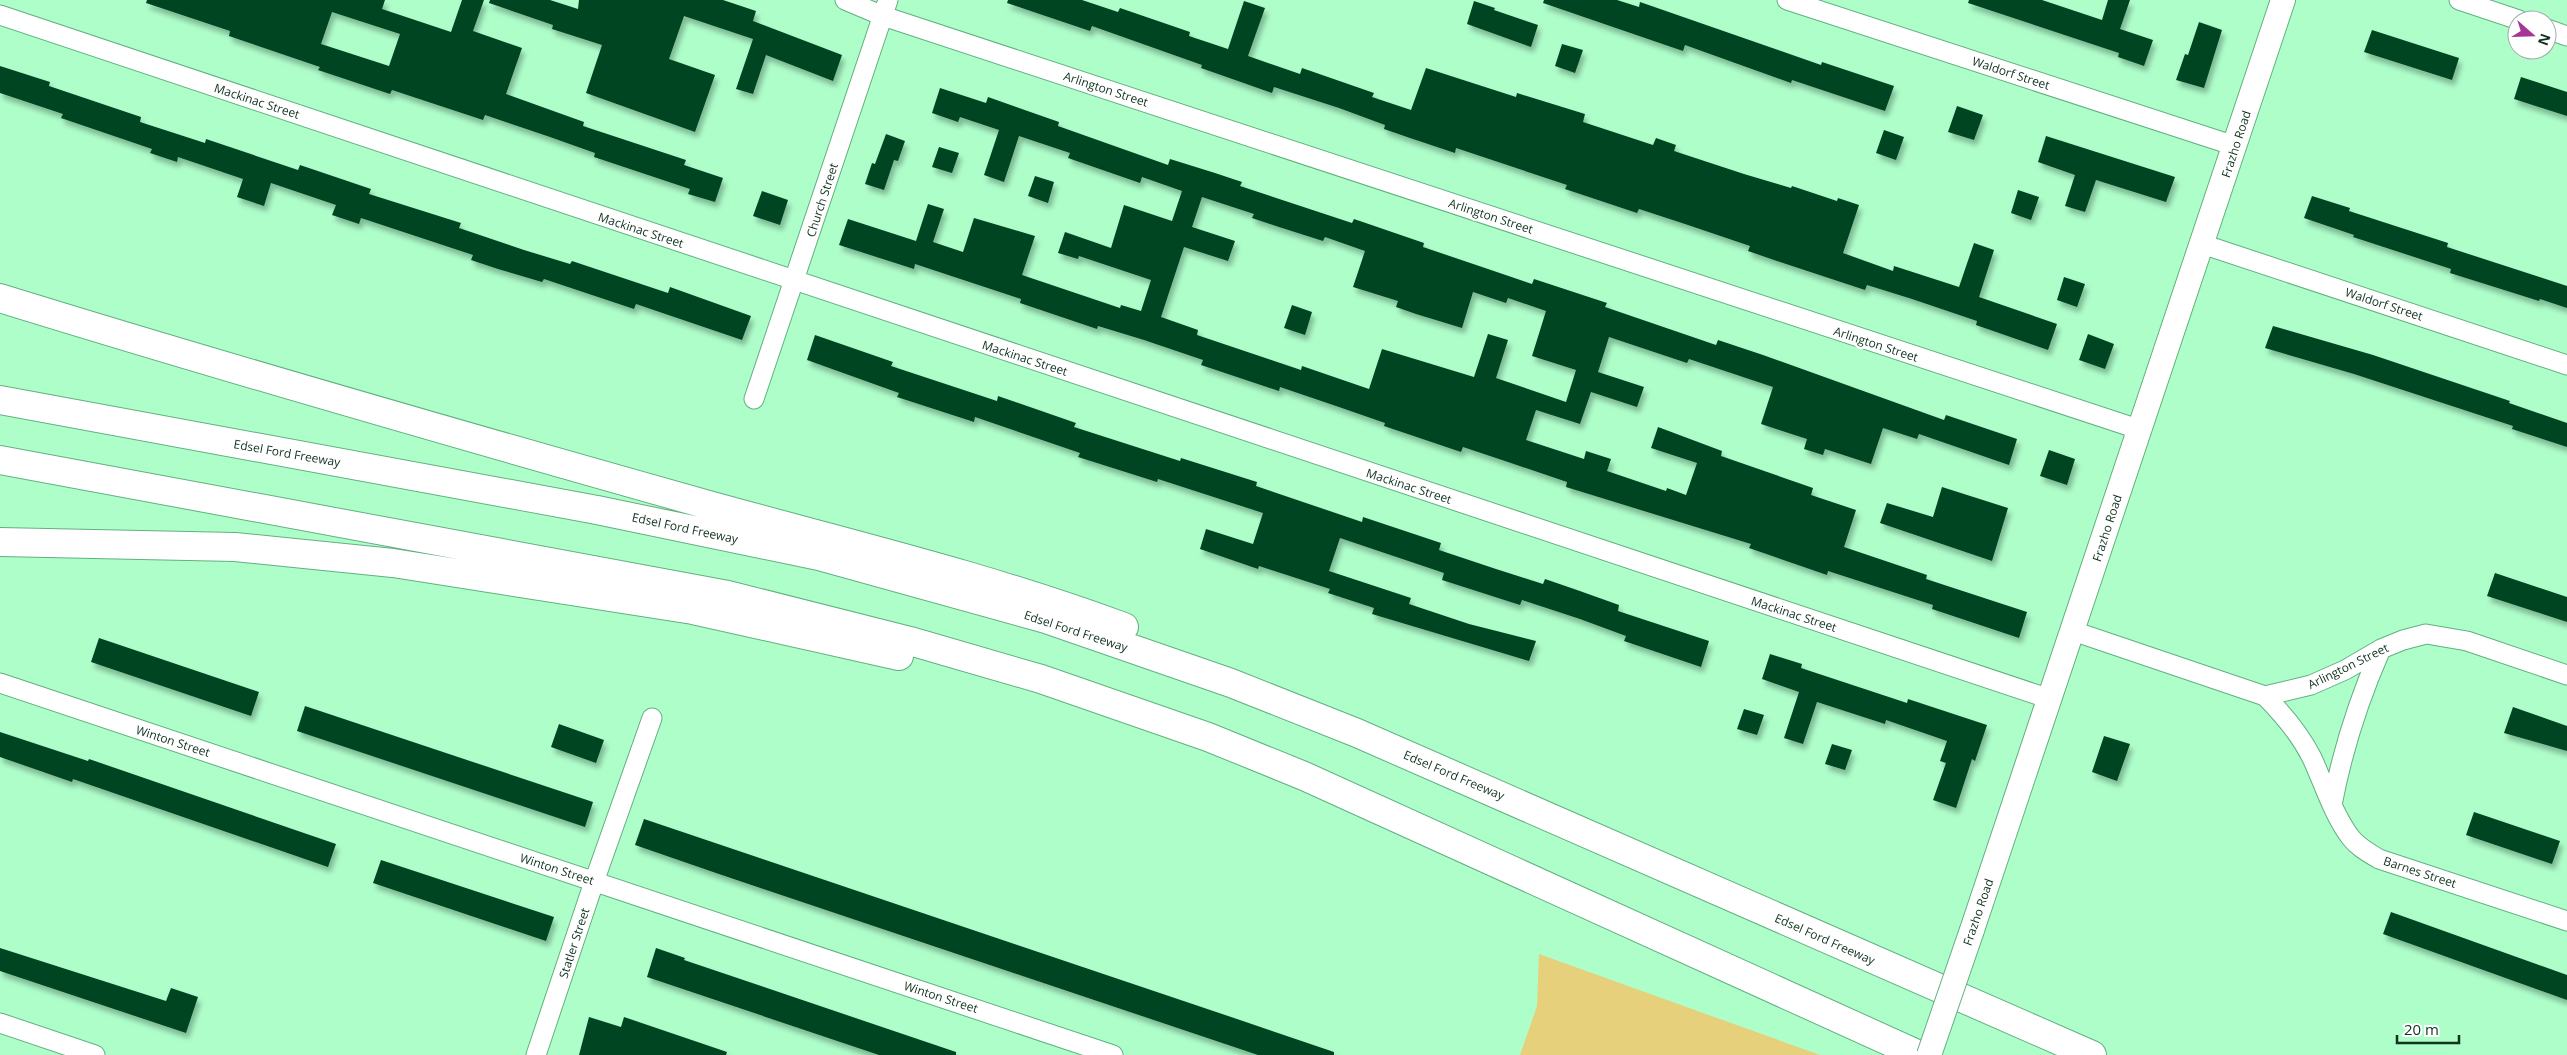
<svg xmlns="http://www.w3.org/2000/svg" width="2567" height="1055" viewBox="0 0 2567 1055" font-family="'Open Sans',sans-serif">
<defs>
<filter id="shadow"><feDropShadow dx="3" dy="5.5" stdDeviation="2.5" flood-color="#0004"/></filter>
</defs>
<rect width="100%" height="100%" fill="#aefeca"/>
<path fill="#e6d07c" d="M1539 954 1820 1055H1520L1537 1006Z"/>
<path fill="#004424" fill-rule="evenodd" filter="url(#shadow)" d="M147 0H385L382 9 451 32 462 0H484L473 31 522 48 506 94 584 122 583 126 686 160 684 165 723 178 715 202 688 194 690 189 594 157 595 153 550 137 485 115 483 120 392 90 390 94 318 70 320 67 229 36 230 31 146 3ZM332 12 400 34 389 66 321 44Z
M490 0H550L578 9 579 0H723L756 11 753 21 842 55 833 81 766 55 753 94 736 89 753 39 684 16 669 59 715 75 695 132 586 93 602 45 552 29 553 25 489 3Z
M1008 0H1082L1118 12 1120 8 1190 32 1189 36 1228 49 1244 1 1265 8 1248 56 1300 74 1302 68 1374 93 1372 97 1411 110 1426 68 1516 97 1517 93 1585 114 1583 122 1653 145 1656 138 1676 145 1674 151 1744 174 1791 188 1792 186 1837 201 1838 198 1859 205 1843 253 1893 271 1894 266 1959 287 1974 243 1994 250 1979 297 2057 324 2048 350 1976 325 1977 321 1912 299 1867 285 1865 290 1774 260 1748 251 1750 246 1685 224 1639 209 1637 213 1565 189 1567 185 1456 148 1455 153 1410 138 1384 129 1385 125 1339 108 1274 87 1272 93 1201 68 1202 65 1092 26 1090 31 1007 3Z
M1544 0H1617L1639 7 1640 2 1821 65 1822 62 1894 86 1885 111 1792 80 1791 83 1685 45 1683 51 1543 3Z
M1969 0H2042L2102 20 2108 0H2130L2120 29 2153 40 2144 66 2118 57 2119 53 1968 3Z
M1474 1 1495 8 1494 10 1538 25 1531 47 1467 24Z
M2199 22 2222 30 2204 88 2176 80 2185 54 2188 55Z
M2372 30 2459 58 2452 80 2364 52Z
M1562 44 1583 50 1575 73 1555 66Z
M0 66 50 82 49 86 141 117 140 122 205 143 206 139 298 170 300 165 371 189 369 194 461 223 459 228 524 250 570 264 572 261 668 293 670 287 751 316 742 340 636 304 634 309 544 279 542 282 498 269 471 260 473 255 361 218 359 224 332 215 336 205 271 183 264 206 237 197 243 179 178 157 177 162 150 153 152 149 61 118 63 114 0 93Z
M2521 77 2567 92V116L2514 99Z
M940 88 986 103 988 97 1059 122 1058 126 1168 165 1170 159 1215 173 1242 182 1240 186 1352 223 1354 219 1424 243 1423 247 1488 269 1532 284 1534 279 1607 303 1605 307 1716 345 1718 340 1763 355 1944 420 1946 415 2017 439 2009 465 1919 434 1917 439 1883 428 1871 464 1825 449 1823 455 1804 449 1807 439 1761 424 1773 387 1689 359 1687 363 1609 337 1598 372 1644 387 1637 407 1591 392 1580 424 1536 410 1526 440 1584 459 1586 451 1611 459 1607 471 1666 491 1667 488 1686 495 1697 463 1651 448 1658 427 1722 451 1721 456 1813 488 1811 495 1856 510 1844 547 1927 575 1926 579 2027 612 2019 638 1932 609 1933 605 1828 571 1827 575 1749 548 1751 544 1566 487 1567 482 1508 462 1463 447 1461 452 1384 426 1385 423 1339 407 1280 387 1279 391 1201 365 1203 360 1144 340 1098 326 1097 329 1020 303 1021 299 915 264 914 269 839 245 848 219 916 241 928 204 944 209 933 242 963 252 974 218 1035 236 1022 275 1120 308 1121 305 1141 311 1151 280 1079 256 1078 259 1058 253 1065 232 1111 248 1124 205 1172 221 1182 191 1142 177 1140 183 1068 158 1070 153 1019 136 1004 182 984 175 999 130 960 117 958 122 932 113ZM1202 197 1254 214 1252 218 1279 227 1323 241 1325 237 1365 251 1353 287 1398 301 1396 307 1416 314 1462 328 1473 292 1506 303 1508 298 1546 311 1532 356 1576 370 1566 402 1496 378 1508 340 1488 334 1474 377 1382 349 1369 389 1302 366 1301 370 1197 335 1198 330 1161 317 1184 247 1228 261 1235 241 1192 227Z
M1957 106 1983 115 1974 140 1948 132Z
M1884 130 1904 137 1896 160 1876 153Z
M886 134 905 141 898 161 894 160 884 190 865 184 872 163 875 164Z
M2046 136 2175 177 2166 202 2096 180 2085 212 2065 206 2075 175 2038 162Z
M939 147 959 153 952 173 932 167Z
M1035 176 1054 182 1048 203 1028 196Z
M2018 190 2039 197 2031 220 2011 213Z
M762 191 788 200 780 225 753 216Z
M2312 196 2350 208 2349 211 2448 243 2447 247 2567 286V308L2540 299 2539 301 2450 273 2451 269 2353 237 2354 235 2304 218Z
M2064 277 2085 284 2077 307 2057 300Z
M1292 305 1312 312 1305 335 1284 328Z
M2273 326 2373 355 2510 401 2509 403 2567 423V447L2512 429 2513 426 2354 374 2265 348Z
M2088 334 2114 344 2105 369 2079 360Z
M815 335 893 362 891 366 997 401 998 396 1076 423 1074 427 1180 461 1181 458 1257 482 1256 486 1362 522 1363 517 1441 543 1439 550 1496 569 1543 584 1545 579 1577 590 1619 605 1618 611 1709 641 1701 667 1624 641 1626 636 1580 619 1522 600 1520 605 1442 580 1444 573 1340 538 1329 571 1411 598 1409 604 1469 624 1536 641 1529 661 1372 614 1374 608 1328 593 1330 589 1259 566 1258 569 1200 549 1206 529 1253 544 1263 513 1158 479 1157 482 1078 457 1080 453 975 417 974 422 897 397 899 393 807 360Z
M2049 450 2075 459 2067 485 2040 476Z
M1942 487 2008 508 1992 561 1880 523 1887 503 1933 517Z
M2495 573 2567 597V622L2487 596Z
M99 638 259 692 251 716 91 662Z
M1770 654 1802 664 1801 668 1907 703 1908 699 1987 725 1975 761 1972 759 1956 808 1933 800 1946 763 1940 761 1947 741 1886 720 1885 724 1817 702 1803 744 1784 738 1799 692 1762 679Z
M305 706 593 802 585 827 297 731Z
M2513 707 2567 726V751L2504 733Z
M1744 709 1764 715 1757 735 1737 729Z
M559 724 604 740 596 763 551 747Z
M0 732 88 761 89 759 336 844 328 867 73 779 72 782 0 757Z
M2104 736 2130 744 2117 781 2092 772Z
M1832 744 1852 750 1845 770 1825 764Z
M2474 812 2560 841 2552 864 2466 835Z
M644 819 1237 1019 1334 1052V1055H1258L716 873 635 845Z
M381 860 554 917 546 941 373 883Z
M2391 912 2567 975V1000L2383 934Z
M0 948 166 1001 171 988 198 997 186 1033 0 971Z
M656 948 685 958 684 960 956 1052V1055H879L647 977Z
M589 1017 621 1027 624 1017 727 1052 726 1055H579Z"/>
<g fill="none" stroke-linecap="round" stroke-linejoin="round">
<g stroke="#62b080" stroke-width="21">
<path id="minor" d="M845 0 883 16 2138 429
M1787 0 2235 146
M2459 0 2519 20
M0 15 2050 699
M2547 29 2567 36
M2202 244 2567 365
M754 399 888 0
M2073 631 2265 696 2311 685 2345 670 2381 649 2403 640 2426 634 2467 641 2567 675
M0 683 1113 1055
M2265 696C2283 714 2300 734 2312 758 2324 784 2333 814 2351 838 2358 847 2369 853 2379 859L2567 921
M2332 805C2342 752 2359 699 2381 649
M0 1023 95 1055
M536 1055 594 882 652 718"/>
</g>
<g stroke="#62b080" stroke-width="26">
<path id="tertiary" d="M1972 930 2283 0"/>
</g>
<g stroke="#62b080" stroke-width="30">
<path id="motorway" d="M0 298C236 371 474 439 712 506 850 544 989 577 1124 627
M0 400 597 510 819 556 1046 619 1231 683 1357 733 2092 1055
M0 460 728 595 910 641 1041 679 1208 737 1304 776 1919 1055
M0 542 235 547 393 563 693 610 899 656"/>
</g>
<use href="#minor" stroke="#fff" stroke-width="19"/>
<use href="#tertiary" stroke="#fff" stroke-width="24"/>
<use href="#motorway" stroke="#fff" stroke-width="28"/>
<g stroke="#62b080" stroke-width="26" stroke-linecap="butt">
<path id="tertiary-bridge" d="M1929 1055 1972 930"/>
</g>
<use href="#tertiary-bridge" stroke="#fff" stroke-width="24"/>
</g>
<g text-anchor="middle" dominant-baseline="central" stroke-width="5" stroke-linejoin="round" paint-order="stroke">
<g font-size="12" fill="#11321f" stroke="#fff">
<text transform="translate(2011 73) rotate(18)">Waldorf Street</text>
<text transform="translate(1106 89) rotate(18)">Arlington Street</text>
<text transform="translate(257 101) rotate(18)">Mackinac Street</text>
<text transform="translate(2236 144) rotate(-72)">Frazho Road</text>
<text transform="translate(822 200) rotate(-72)">Church Street</text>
<text transform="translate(1491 216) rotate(18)">Arlington Street</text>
<text transform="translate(641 230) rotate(18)">Mackinac Street</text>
<text transform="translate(2384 304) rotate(18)">Waldorf Street</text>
<text transform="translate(1876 344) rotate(18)">Arlington Street</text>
<text transform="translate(1025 358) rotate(18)">Mackinac Street</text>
<text transform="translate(287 453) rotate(10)">Edsel Ford Freeway</text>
<text transform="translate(1409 486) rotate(18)">Mackinac Street</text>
<text transform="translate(685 528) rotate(12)">Edsel Ford Freeway</text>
<text transform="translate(2107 528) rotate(-72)">Frazho Road</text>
<text transform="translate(1794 614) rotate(18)">Mackinac Street</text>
<text transform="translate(1076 631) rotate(18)">Edsel Ford Freeway</text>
<text transform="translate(2348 666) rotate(-26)">Arlington Street</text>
<text transform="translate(173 741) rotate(18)">Winton Street</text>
<text transform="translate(1454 775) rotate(23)">Edsel Ford Freeway</text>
<text transform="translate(557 869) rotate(18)">Winton Street</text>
<text transform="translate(2420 872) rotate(18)">Barnes Street</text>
<text transform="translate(1978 912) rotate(-71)">Frazho Road</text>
<text transform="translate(1825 939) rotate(24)">Edsel Ford Freeway</text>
<text transform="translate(574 943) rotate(-72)">Statler Street</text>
<text transform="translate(941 997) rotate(18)">Winton Street</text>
</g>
</g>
<g transform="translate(2532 35) rotate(110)"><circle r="24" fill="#ffffff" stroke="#a0ada5"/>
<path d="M0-4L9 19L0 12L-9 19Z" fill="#a63693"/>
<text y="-8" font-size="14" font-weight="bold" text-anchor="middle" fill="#11321f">N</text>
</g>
<path d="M2397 1035v8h62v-8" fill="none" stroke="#11321f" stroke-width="2.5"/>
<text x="2404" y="1035" font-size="15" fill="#11321f" stroke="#ffffff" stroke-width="4" paint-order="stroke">20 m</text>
</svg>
